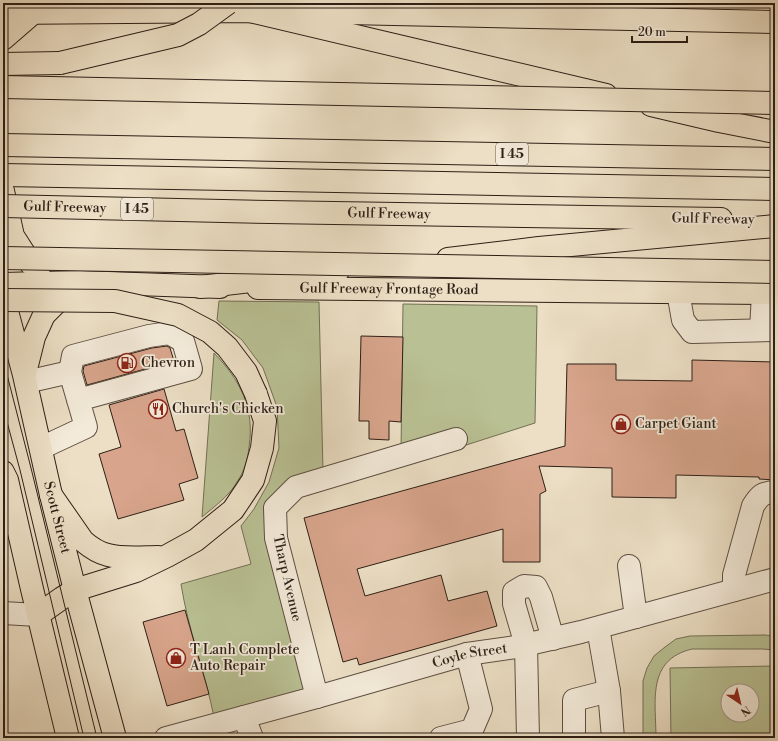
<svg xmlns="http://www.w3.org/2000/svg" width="778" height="741" viewBox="0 0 778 741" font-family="'Libre Bodoni',serif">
<rect width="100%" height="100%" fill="#ecdfc5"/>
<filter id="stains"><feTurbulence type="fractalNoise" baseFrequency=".005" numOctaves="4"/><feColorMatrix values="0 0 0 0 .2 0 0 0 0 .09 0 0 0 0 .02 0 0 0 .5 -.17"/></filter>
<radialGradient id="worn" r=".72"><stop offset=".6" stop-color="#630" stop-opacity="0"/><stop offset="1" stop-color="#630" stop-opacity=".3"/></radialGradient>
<path fill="#b9c194" stroke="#737055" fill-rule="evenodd" d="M219 301 319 302 323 472 269 506 309 689 214 717C205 672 188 629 181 584L251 564 241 526 254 509 269 482 279 448 277 407 263 368 242 340 217 320Z
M403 304 537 306 535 423 463 446 401 450Z
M214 353C240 380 255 408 249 447 248 459 244 472 237 482 229 496 215 506 202 517Z
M766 635 775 637V650L763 649H692C646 660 656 702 656 738H643V681L647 668 654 656 665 647 676 639 690 636Z
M775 666V738H671L670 668ZM728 691H752V715H728Z"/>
<path fill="#d8a58c" stroke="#2d1f16" d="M361 336 403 337 401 422 389 421V440L369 439V421H359Z
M167 346 170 348 174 361 87 385 83 371 84 366 152 348Z
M692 360 775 362V480L759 479V477L676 475V498L612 497V468L539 466 546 491 540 494V562H503V529L357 569 365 596 441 575 448 601 487 591 497 626 359 665 357 658 343 662 304 518 565 446 567 364H616V380L692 381Z
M164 389 176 431 184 429 198 478 179 484 184 500 118 519 99 454 121 447 109 405Z
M185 610 209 694 167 706 143 622Z"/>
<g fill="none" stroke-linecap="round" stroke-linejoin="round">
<g stroke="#5d4f42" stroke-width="24">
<g id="minor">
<path d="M678 292 683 320 692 332 775 330"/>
<path d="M761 330 763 293"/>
<path d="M26 382 70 372"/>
<path d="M41 448 86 427 70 372 73 356 149 336 169 333 183 341 191 369 78 400"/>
<path d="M629 566 636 617"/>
<path d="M734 590V575L753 506C760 495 762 493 775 492"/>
<path d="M3 613 38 615"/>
<path d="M598 628 609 691 613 738"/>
<path d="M317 697 276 538 275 508 296 487 456 439"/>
<path d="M244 717 252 738"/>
<path id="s1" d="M166 738 317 697 467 654 516 647 581 632 775 579"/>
<path d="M441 738 472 730 481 709 467 654"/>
<path d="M528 738 526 645 514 604V592L524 586 536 587 541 597 553 639"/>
<path d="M574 738V700L609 691"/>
</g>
</g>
<g stroke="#2d1f16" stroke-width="24">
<g id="major">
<path d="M3 13 250 11 775 22"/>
<path d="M3 39 33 13"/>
<path d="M3 191 13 236 31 264 39 268"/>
<path d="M3 284 80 282 220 287"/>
<path id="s2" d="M258 288 775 293"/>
<path id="s3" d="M3 296 24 375 51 495 75 590 115 738"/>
<path d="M25 373 34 337 44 315 68 291"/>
<path d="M3 472 7 480 32 589 68 738"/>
</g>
</g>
<g stroke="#2d1f16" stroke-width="24">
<g id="highway">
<path d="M250 11 606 95"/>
<path d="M3 64 60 63"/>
<path d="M651 105 719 121 775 132"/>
<path d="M3 145 775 159"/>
<path d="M3 175 775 189"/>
<path id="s4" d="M270 212 721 219"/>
<path d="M448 259 539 248 775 226"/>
<path d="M200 287 338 271"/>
<path d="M51 495 83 541C90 547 99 553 108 555 121 559 144 557 158 557"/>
<path d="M38 615 62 598 75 590 136 571 167 556 196 540 233 510 253 480 262 448 265 421 256 394"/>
</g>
</g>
<use href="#minor" stroke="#f3ead9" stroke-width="22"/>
<use href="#major" stroke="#ecdfc5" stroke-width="22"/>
<use href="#highway" stroke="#ecdfc5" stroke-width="22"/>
<path stroke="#2d1f16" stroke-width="1" d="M3 359 31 468 97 738
M3 407 20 470 84 738"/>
<g stroke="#2d1f16" stroke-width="24" stroke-linecap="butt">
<g id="highway-bridge">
<path d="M60 63 178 35 199 24 228 3"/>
<path d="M3 87 775 103"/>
<path id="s5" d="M3 206 270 212"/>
<path d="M3 258 775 272"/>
<path d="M3 300 115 301 178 315 210 332 227 347 246 372 256 394"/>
</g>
</g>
<use href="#highway-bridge" stroke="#ecdfc5" stroke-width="22"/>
</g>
<defs>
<g id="fuel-ring" transform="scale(1)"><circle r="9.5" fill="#f3ead9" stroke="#8f2418" stroke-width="1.5"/><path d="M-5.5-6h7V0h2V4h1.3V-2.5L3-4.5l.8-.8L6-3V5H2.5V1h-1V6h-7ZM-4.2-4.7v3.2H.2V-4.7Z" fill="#8f2418"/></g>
<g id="restaurant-ring" transform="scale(1)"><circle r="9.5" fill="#f3ead9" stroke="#8f2418" stroke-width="1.5"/><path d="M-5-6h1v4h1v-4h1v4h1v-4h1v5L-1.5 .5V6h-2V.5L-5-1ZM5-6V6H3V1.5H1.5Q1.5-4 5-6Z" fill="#8f2418"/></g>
<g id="shop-ring" transform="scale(1)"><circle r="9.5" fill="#f3ead9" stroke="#8f2418" stroke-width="1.5"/><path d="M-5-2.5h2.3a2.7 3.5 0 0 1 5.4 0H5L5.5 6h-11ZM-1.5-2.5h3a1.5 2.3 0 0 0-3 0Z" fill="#8f2418"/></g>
</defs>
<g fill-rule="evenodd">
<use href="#fuel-ring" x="127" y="363"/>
<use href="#restaurant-ring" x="158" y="409"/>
<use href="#shop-ring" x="621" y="424"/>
<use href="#shop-ring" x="176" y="658"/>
</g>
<g text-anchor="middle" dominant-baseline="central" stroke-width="3.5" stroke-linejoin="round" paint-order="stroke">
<g fill="#f3ead9" stroke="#685c50" stroke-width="1">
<rect x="496" y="143" width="32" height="22" rx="3"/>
<rect x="121" y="198" width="32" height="22" rx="3"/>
</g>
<g font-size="13" font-weight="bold" fill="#2d1f16">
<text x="512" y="154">I 45</text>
<text x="137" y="209">I 45</text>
</g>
<g font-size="14" fill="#2d1f16" stroke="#f3ead9">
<text stroke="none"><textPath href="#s5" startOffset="62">Gulf Freeway</textPath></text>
<text stroke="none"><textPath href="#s4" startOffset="119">Gulf Freeway</textPath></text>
<text transform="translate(713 219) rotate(1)">Gulf Freeway</text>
<text stroke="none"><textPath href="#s2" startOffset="131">Gulf Freeway Frontage Road</textPath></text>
<text stroke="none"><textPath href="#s3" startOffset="228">Scott Street</textPath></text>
<text transform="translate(287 578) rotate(77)">Tharp Avenue</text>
<text stroke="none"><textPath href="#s1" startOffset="315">Coyle Street</textPath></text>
</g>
<g font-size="14" fill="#2d1f16" stroke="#f3ead9" text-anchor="start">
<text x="141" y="363">Chevron</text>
<text x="172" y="409">Church's Chicken</text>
<text x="635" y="424">Carpet Giant</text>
<text x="190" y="650">T Lanh Complete<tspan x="190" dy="16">Auto Repair</tspan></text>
</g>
</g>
<rect width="778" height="741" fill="none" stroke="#ecdfc5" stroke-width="16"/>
<rect x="4" y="4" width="770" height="733" fill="none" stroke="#2d1f16" stroke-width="2"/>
<rect x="8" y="8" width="762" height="725" fill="none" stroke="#2d1f16"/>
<g transform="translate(740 703) rotate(145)"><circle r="19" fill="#f3ead9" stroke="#a4998b"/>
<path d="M0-3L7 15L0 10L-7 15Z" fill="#8f2418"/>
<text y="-6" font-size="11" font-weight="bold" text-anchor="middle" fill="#2d1f16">N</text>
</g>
<path d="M632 36v6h55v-6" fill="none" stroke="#2d1f16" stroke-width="2"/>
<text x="638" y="36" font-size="12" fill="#2d1f16" stroke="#f3ead9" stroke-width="3" paint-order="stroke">20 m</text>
<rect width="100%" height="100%" filter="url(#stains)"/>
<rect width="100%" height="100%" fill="url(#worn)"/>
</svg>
